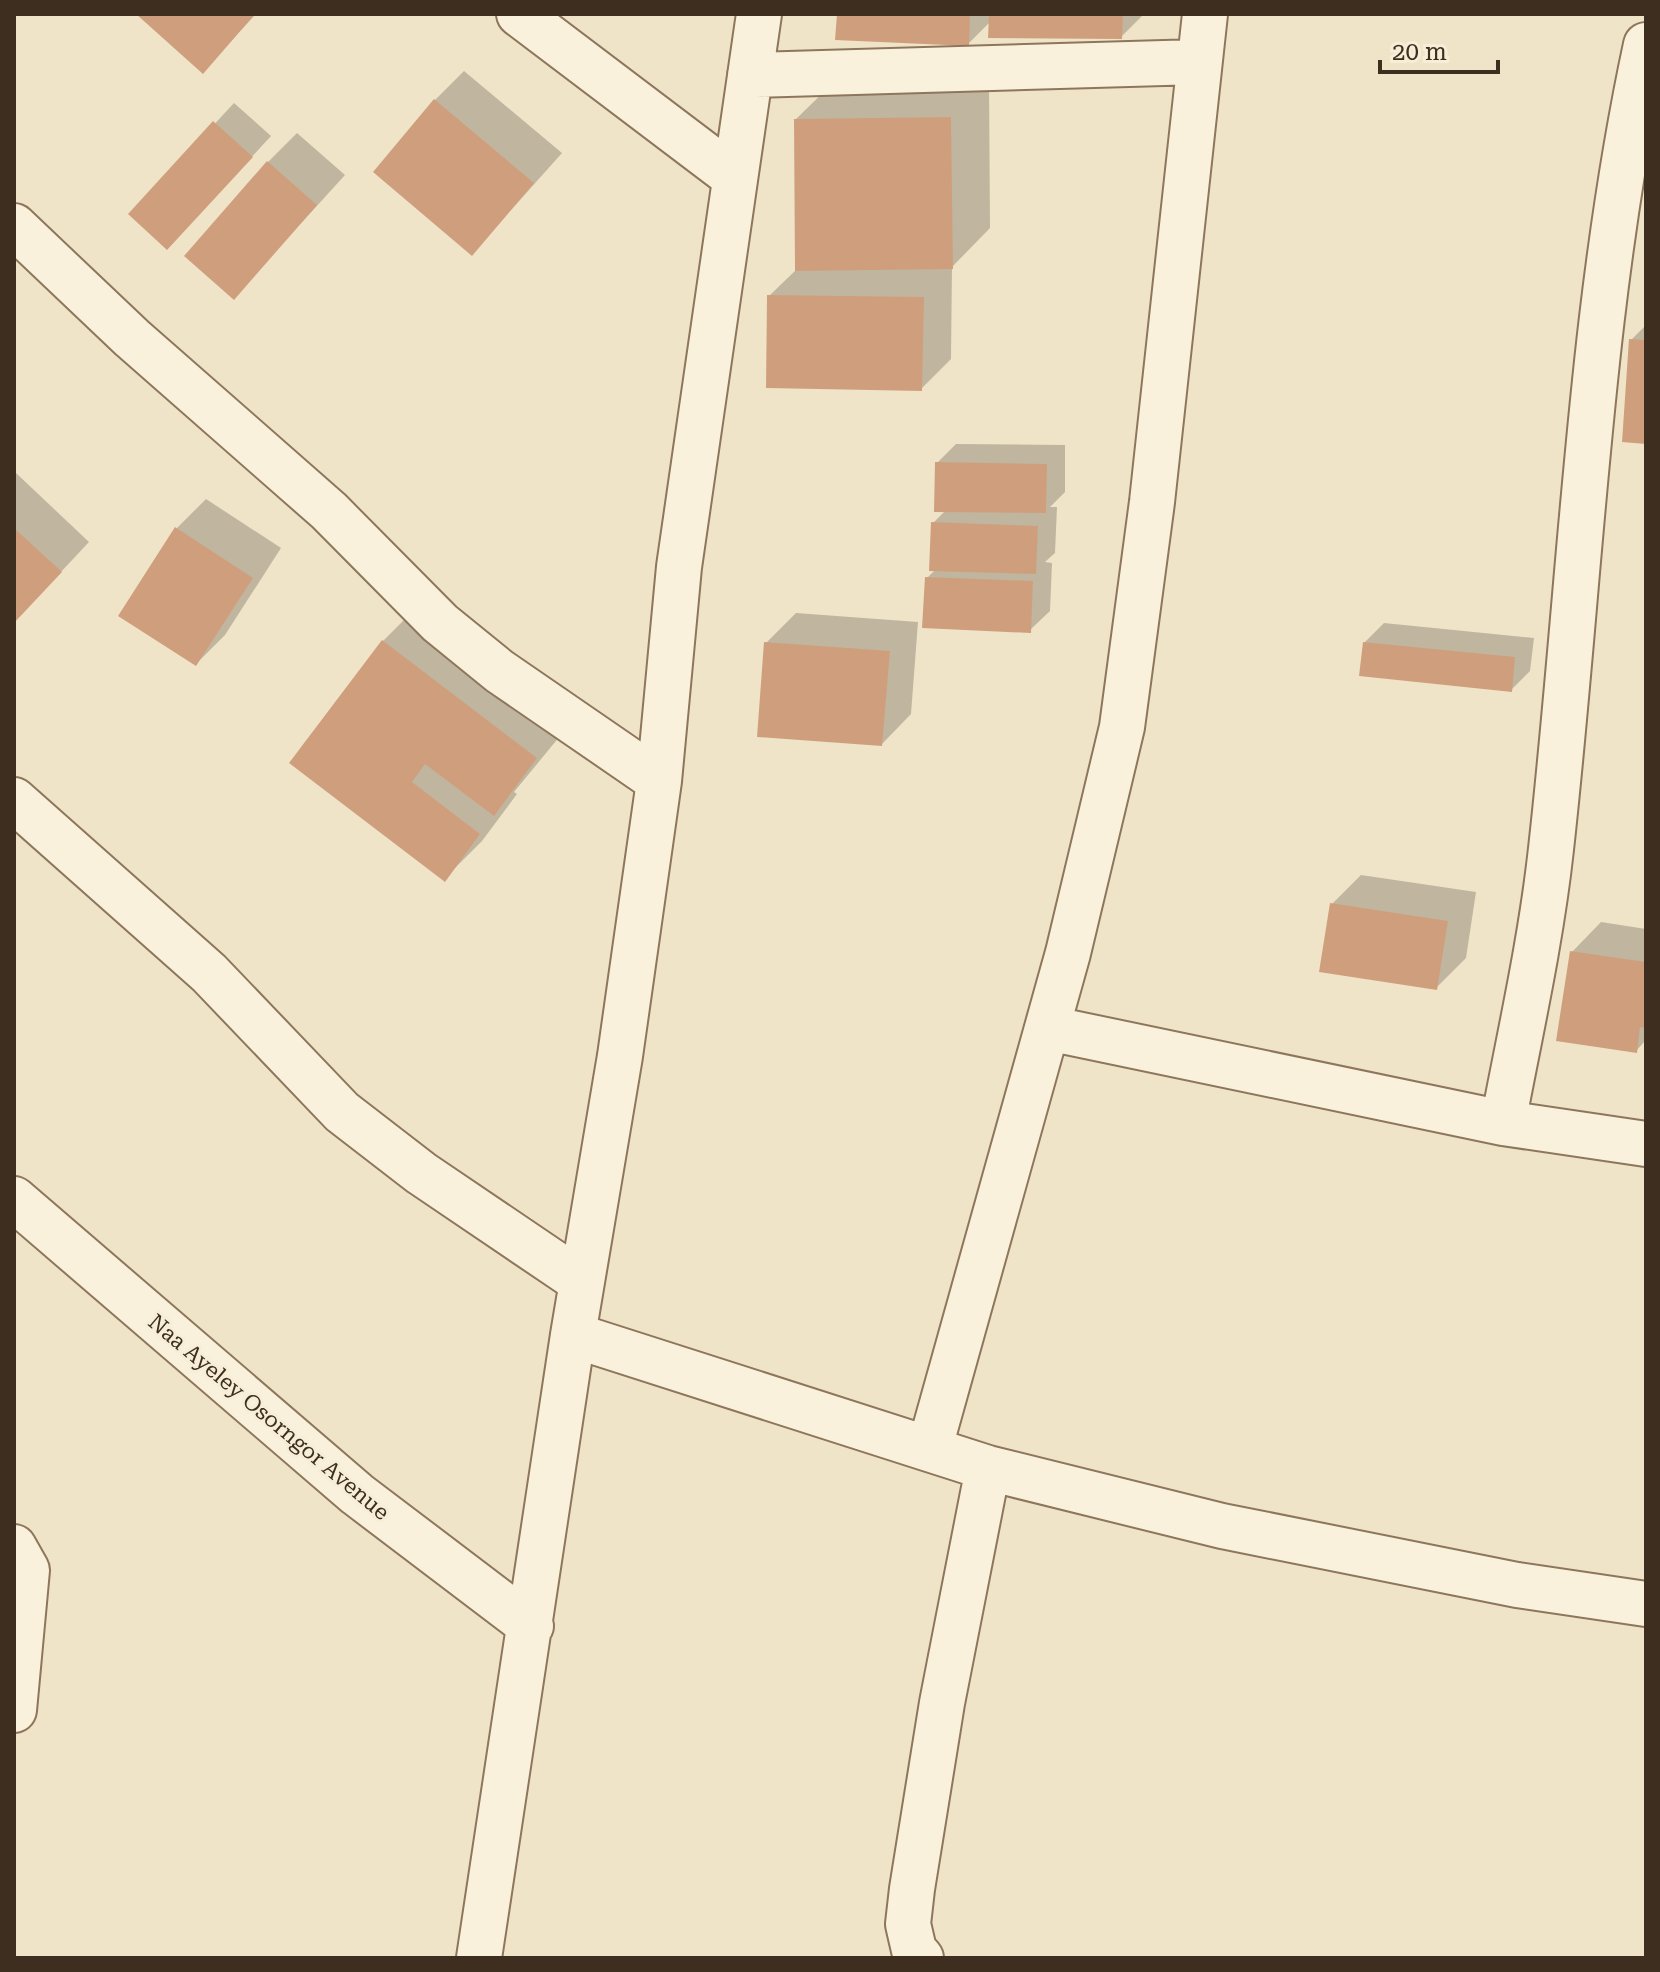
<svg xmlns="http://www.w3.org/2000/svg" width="1660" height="1972" viewBox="0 0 1660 1972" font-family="'Roboto Serif',serif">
<rect width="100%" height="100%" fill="#f0e4c8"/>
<path fill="#0003" d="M139 14H256L203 71Z
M839 14H1144L1121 37 991 21 968 44Z
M464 71 562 153 472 254 435 100Z
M989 79 990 228 952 267 951 359 921 389 769 296 797 269 796 119 835 81Z
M234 103 271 136 186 228 131 214Z
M297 133 345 175 234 297 268 162Z
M1646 325V442L1631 340Z
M956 444 1065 445V492L1050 507H1057L1055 553 1045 562 1052 563 1050 611 1030 630 927 578 936 569 933 523 946 510 937 463Z
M16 473 89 542 14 622V476Z
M206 499 281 548 225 635 196 664 177 528Z
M421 603 574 719 514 792 517 794 482 841 444 879 292 763 383 641Z
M796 613 918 622 911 714 882 744 766 643Z
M1384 623 1534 638 1530 671 1511 690 1364 643Z
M1361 875 1476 892 1466 958 1436 988 1332 904Z
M1601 922 1646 929V1040L1636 1051 1572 952Z"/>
<path fill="#cf9f7d" d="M136 14H255L203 74Z
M837 14H970L969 46 835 40Z
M989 14H1123L1122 39 988 38Z
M434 99 534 183 472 256 373 172Z
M951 117 953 269 795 271 794 119Z
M213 121 253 157 167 250 128 214Z
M267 161 317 205 234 300 184 256Z
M767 295 924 297 922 391 766 388Z
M1629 339 1646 340V444L1622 442Z
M935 462 1047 464 1046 513 934 512Z
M931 522 1038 526 1036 574 929 571Z
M175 527 253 578 196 666 118 616Z
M14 528 62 572 14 623Z
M925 577 1033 581 1031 633 922 628Z
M382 640 537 758 494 816 425 764 412 782 480 834 445 882 289 763Z
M764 642 890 651 882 746 757 737Z
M1363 642 1515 657 1512 692 1359 676Z
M1330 903 1448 921 1437 990 1319 972Z
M1570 951 1646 962V1028L1640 1027 1637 1053 1556 1041Z"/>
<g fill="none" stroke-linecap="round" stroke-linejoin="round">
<g stroke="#8d765c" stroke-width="48">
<path id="minor" d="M519 14 733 176
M750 75 1199 62
M14 226 132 338 329 511 440 623 499 671 659 781
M14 800 209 973 342 1112 421 1173 582 1282
M1048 1028 1503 1123 1646 1144
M1503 1123C1520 1033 1541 941 1551 849 1581 581 1589 310 1646 45
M14 1199 357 1494 531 1626
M573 1335 988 1468 1222 1526 1517 1585 1646 1604
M930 1447 1068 953 1122 727 1152 502 1205 14
M14 1547 27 1570 14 1710
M479 1958 573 1335 620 1056 659 781 679 567 759 14
M921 1958 914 1950 908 1924 912 1889 942 1703 988 1468"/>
</g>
<use href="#minor" stroke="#faf1dc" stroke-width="44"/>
</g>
<g text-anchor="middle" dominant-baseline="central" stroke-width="6" stroke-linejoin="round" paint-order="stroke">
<g font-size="22" fill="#3d2e20" stroke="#f7eed8">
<text transform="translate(269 1417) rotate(40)">Naa Ayeley Osorngor Avenue</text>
</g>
</g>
<rect width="1660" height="1972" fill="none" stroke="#3d2e20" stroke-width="32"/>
<path d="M1380 60v12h118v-12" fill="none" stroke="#3d2e20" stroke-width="4"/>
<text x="1392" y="60" font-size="24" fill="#3d2e20" stroke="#f7eed8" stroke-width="6" paint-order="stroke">20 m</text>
</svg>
